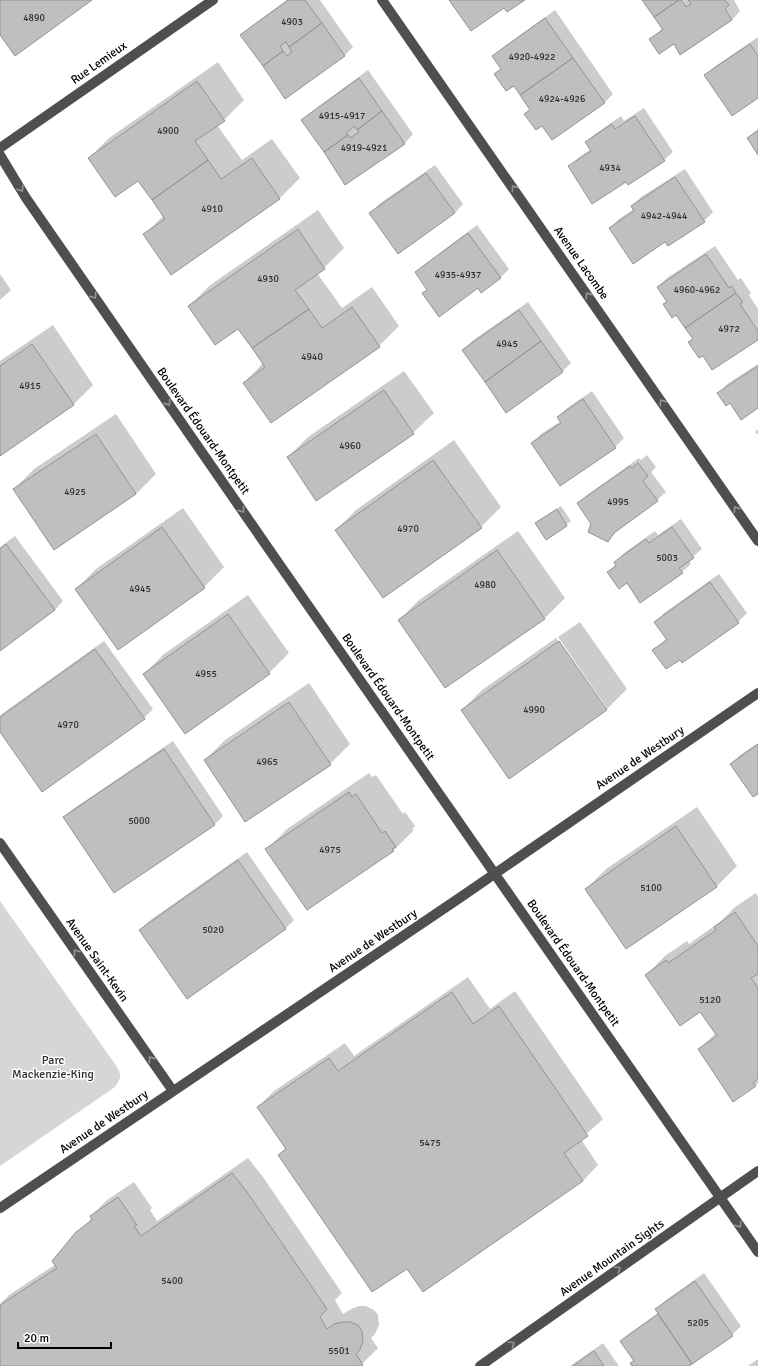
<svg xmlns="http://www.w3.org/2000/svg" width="758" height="1366" viewBox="0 0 758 1366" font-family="Signika,sans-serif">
<rect width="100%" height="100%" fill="#fff"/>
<path fill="#d6d6d6" d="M0 901 115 1064C122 1075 122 1076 115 1087L0 1166Z"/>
<path fill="#0003" d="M287 0H320L353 47 345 55 286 97 241 35 250 27Z
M644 0H734L740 11 732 20 680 54 674 43 650 39 663 28Z
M555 10 613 94 604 103 542 124 526 114 531 109 514 85 495 74 501 68 493 56 502 48Z
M758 37V97L705 76 714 67Z
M218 62 244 100 224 120 217 125 242 160 272 139 300 178 280 198 171 274 144 235 164 215 138 179 89 158 109 138Z
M368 70 413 134 405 143 346 183 302 120 311 112Z
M644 108 673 152 664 160 626 181 569 167 578 158 591 149 586 142 595 134 621 116 624 121Z
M435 165 463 204 455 213H371L379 204Z
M685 169 713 212 704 221 666 241 610 228 619 219 634 209 632 206 641 197Z
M318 210 344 248 324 268 317 273 342 308 372 287 399 326 379 346 244 383 263 363 239 328 189 306 209 286Z
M477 225 509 269 500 278 478 287 428 289 416 272 425 264Z
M715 246 738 280 741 278 751 293 749 295 758 309V339H693L677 314 664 305 668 301 658 287 667 278Z
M0 274 11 290 0 300Z
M528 302 571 363 563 371 506 411 463 350 472 341Z
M53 325 93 385 73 405 0 454V361Z
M758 364V407L730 402 719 393 727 384Z
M404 371 434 413 413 433 288 457 308 437Z
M592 391 624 438 615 447 532 443 541 434 561 421 558 417 567 408Z
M116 414 156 474 136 494 14 489 34 469Z
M758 429V435L755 432Z
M454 440 501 507 481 527 336 530 356 510Z
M647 455 656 467 651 472 666 492 657 500 619 528 608 541 578 504 587 495 639 458 641 460Z
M561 506 571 521 547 539 536 523 541 519Z
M183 508 224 567 204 587 76 589 96 569Z
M681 519 702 549 689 560 691 564 682 572 627 582 608 572 616 564 615 562 624 553 655 531 658 535Z
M518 531 565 598 545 618 399 620 419 600Z
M15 536 63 601 55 610 0 650V547Z
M719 574 747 613 738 622 680 658 654 650 667 638 656 622 664 613Z
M248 595 289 653 269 673 144 674 164 654Z
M580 622 627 689 607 709 509 777 462 710 482 690 556 638 604 707H606L558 637Z
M104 641 153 709 144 718 0 730V716L3 713Z
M309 683 350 744 330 764 205 760 225 740Z
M173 741 223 816 214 825 64 817 73 809Z
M758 743V793L731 764 740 755Z
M369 773 372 777 376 775 403 814 405 812 415 826 412 829 414 830 394 850 307 909 267 849 287 829Z
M697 807 737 866 717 886 627 948 586 889 606 869Z
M247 852 294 920 285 929 140 930 149 921Z
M756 893 758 897V1083L755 1086 699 1049 716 1033 701 1011 646 975 666 955 687 941 689 944 721 921 735 907Z
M468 977 490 1009 515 991 603 1119 581 1139 598 1165 583 1181 424 1291 407 1267 279 1155 286 1148 258 1107 274 1091 345 1043 354 1056Z
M248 1158 263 1177 342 1293 335 1300 343 1314 351 1309 359 1306H366L374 1310 378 1315 379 1325 375 1334 371 1338 378 1348 360 1366H0V1304L9 1295 56 1264 77 1233 92 1218 91 1216 107 1200 134 1182 152 1208 150 1210 157 1221Z
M704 1273 741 1326 732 1335 687 1366H633L631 1363 634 1360 621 1341 630 1333 658 1313 656 1309 665 1301Z
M603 1343 619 1366H570Z
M758 1359V1366H748Z"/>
<path fill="#bfbfbf" stroke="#939393" d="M0 0H92L15 56 0 35Z
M288 0H305L322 23 289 47 286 42 280 46 283 51 263 66 240 35Z
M449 0H525L507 12 504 8 471 31Z
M642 0H679L654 17Z
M679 0H681L686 7 691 4 688 0H725L729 5 725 9 732 20 680 55 674 44 659 54 649 39 663 30 654 17Z
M545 18 573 58 520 95 514 86 506 91 494 74 501 69 492 56Z
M322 23 345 56 285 99 263 66 283 51 287 56 292 52 289 47Z
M750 44 758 56V98L732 116 704 75Z
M573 58 605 103 552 140 542 126 536 130 524 114 530 110 520 95Z
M359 78 382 111 357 130 354 126 346 133 348 135 324 152 301 120Z
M197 81 225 121 195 141 208 160 152 200 138 181 115 197 88 158Z
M382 111 405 144 345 185 324 152 348 135 350 138 359 132 357 130Z
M635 116 665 161 628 185 626 182 592 204 568 166 591 151 585 142 612 124 615 129Z
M758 130V155L747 138Z
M252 158 280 199 171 275 143 234 165 219 152 200 208 160 221 179Z
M426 173 455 213 398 254 369 213Z
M675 177 705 222 668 246 665 242 633 264 609 228 634 211 631 206Z
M298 229 325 269 295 290 309 309 252 348 238 329 215 345 188 306Z
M468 233 501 278 481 293 478 288 439 317 422 293 427 290 415 272Z
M706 254 729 288 732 286 736 293 685 328 676 315 672 318 663 304 667 302 657 287Z
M736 293 743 302 740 304 758 331V340L712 370 703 356 699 358 688 342 693 339 685 328Z
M352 307 380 347 271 423 243 383 265 367 252 348 309 309 322 328Z
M519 310 541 341 485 382 462 350Z
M541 341 563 372 506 413 485 382Z
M32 344 74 405 0 456V366Z
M758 366V408L741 420 730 403 726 406 717 393Z
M384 390 414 434 316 501 287 457Z
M583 399 616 448 560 486 531 443 561 423 557 417Z
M96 434 136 494 54 550 13 489Z
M433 460 482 528 383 598 335 530Z
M638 463 648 476 643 481 658 501 614 533 608 542 588 532 591 524 577 503 630 466 632 468Z
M557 509 567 526 546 540 535 523Z
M162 527 205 588 118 650 75 589Z
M672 527 694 558 679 568 683 573 640 603 627 583 619 589 607 572 616 566 614 562 646 539 649 543Z
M6 544 55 610 0 651V549Z
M497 550 545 619 445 688 398 620Z
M710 582 739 623 682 663 680 660 666 669 652 650 667 640 654 622Z
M228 614 270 674 185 734 143 674Z
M559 641 607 710 509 779 461 710Z
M95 649 145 719 42 792 0 732V717Z
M289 702 331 765 245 822 204 760Z
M758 744V794L753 797 730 764Z
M164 749 215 825 114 893 63 817Z
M349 792 352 797 356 794 382 833 385 831 396 847 392 849 394 851 307 910 265 849Z
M676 826 717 887 626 949 585 889Z
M238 860 286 929 187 999 139 930Z
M735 912 758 946V974L751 978 758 988V1079L753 1083 756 1086 733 1102 698 1049 717 1036 700 1012 680 1026 645 975 666 960 668 963 716 930 714 927Z
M452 992 473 1024 499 1006 588 1136 564 1153 583 1181 423 1292 407 1269 372 1292 278 1155 286 1149 257 1107 329 1058 338 1071Z
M232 1173 247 1192 327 1309 320 1317 327 1329 334 1324 343 1322H350L358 1325 362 1331 363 1342 359 1351 356 1354 363 1365 361 1366H0V1305L57 1268 52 1261 76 1232 92 1220 90 1216 118 1197 137 1225 134 1226 141 1236Z
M695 1281 733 1336 692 1364 655 1309Z
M658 1314 692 1364 689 1366H632L630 1363 634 1361 620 1341Z
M594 1351 604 1366H573Z"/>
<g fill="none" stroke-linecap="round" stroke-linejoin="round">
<path stroke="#4f4f4f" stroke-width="10" d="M382 0 758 541
M0 148 213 0
M0 155 26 198 275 558 758 1252
M0 843 173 1091
M0 1208 458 899 758 693
M480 1366 758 1171"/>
</g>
<defs><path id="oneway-chevron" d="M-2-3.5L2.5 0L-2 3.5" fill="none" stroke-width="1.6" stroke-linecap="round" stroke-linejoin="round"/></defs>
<g stroke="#959595">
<use href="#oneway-chevron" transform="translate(514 188) rotate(-125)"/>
<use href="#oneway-chevron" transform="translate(21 189) rotate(57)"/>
<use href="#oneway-chevron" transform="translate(588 295) rotate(-125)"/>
<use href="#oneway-chevron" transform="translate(94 296) rotate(55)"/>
<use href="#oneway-chevron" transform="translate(662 402) rotate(-125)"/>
<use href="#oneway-chevron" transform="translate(168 403) rotate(55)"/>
<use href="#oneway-chevron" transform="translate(736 509) rotate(-125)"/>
<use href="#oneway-chevron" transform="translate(242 510) rotate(55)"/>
<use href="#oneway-chevron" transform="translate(76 952) rotate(-125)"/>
<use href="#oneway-chevron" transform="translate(151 1059) rotate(-125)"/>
<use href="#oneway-chevron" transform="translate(739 1225) rotate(55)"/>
<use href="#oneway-chevron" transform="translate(618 1269) rotate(-35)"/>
<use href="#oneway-chevron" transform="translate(512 1344) rotate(-35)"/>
</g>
<g text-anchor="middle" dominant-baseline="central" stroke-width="3" stroke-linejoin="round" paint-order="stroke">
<g font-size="10" fill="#303030">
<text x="34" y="18">4890</text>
<text x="292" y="22">4903</text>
<text x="532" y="57">4920-4922</text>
<text x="562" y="99">4924-4926</text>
<text x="342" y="116">4915-4917</text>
<text x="168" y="131">4900</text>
<text x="364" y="148">4919-4921</text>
<text x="610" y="168">4934</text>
<text x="212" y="209">4910</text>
<text x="664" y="216">4942-4944</text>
<text x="458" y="275">4935-4937</text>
<text x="268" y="279">4930</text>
<text x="697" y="290">4960-4962</text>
<text x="729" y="329">4972</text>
<text x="507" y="344">4945</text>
<text x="312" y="357">4940</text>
<text x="30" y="386">4915</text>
<text x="350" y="446">4960</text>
<text x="75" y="492">4925</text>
<text x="618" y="502">4995</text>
<text x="408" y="529">4970</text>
<text x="667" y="558">5003</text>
<text x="485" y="585">4980</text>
<text x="140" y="589">4945</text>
<text x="206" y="674">4955</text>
<text x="534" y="710">4990</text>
<text x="68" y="725">4970</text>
<text x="267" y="762">4965</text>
<text x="139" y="821">5000</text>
<text x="330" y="850">4975</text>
<text x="651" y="888">5100</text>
<text x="213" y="930">5020</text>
<text x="710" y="1000">5120</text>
<text x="430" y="1143">5475</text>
<text x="172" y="1281">5400</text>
<text x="698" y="1323">5205</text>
<text x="339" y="1351">5501</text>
</g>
<g font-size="12" fill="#000" stroke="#fff">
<text transform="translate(99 63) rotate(-35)">Rue Lemieux</text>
<text transform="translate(581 263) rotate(55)">Avenue Lacombe</text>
<text transform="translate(203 431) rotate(55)">Boulevard Édouard-Montpetit</text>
<text transform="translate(388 697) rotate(55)">Boulevard Édouard-Montpetit</text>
<text transform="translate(640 758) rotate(-34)">Avenue de Westbury</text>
<text transform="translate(373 941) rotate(-34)">Avenue de Westbury</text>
<text transform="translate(97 960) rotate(55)">Avenue Saint-Kevin</text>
<text transform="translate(573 963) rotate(55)">Boulevard Édouard-Montpetit</text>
<text transform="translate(104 1122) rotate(-34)">Avenue de Westbury</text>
<text transform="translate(612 1258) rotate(-35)">Avenue Mountain Sights</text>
</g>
<g font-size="12" fill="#2d2d2d" stroke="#fff">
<text x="53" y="1060">Parc<tspan x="53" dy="14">Mackenzie-King</tspan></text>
</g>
</g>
<path d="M18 1342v6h93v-6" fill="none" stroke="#000000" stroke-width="2"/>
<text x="24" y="1342" font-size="12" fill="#000000" stroke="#ffffff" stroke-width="3" paint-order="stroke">20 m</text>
</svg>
